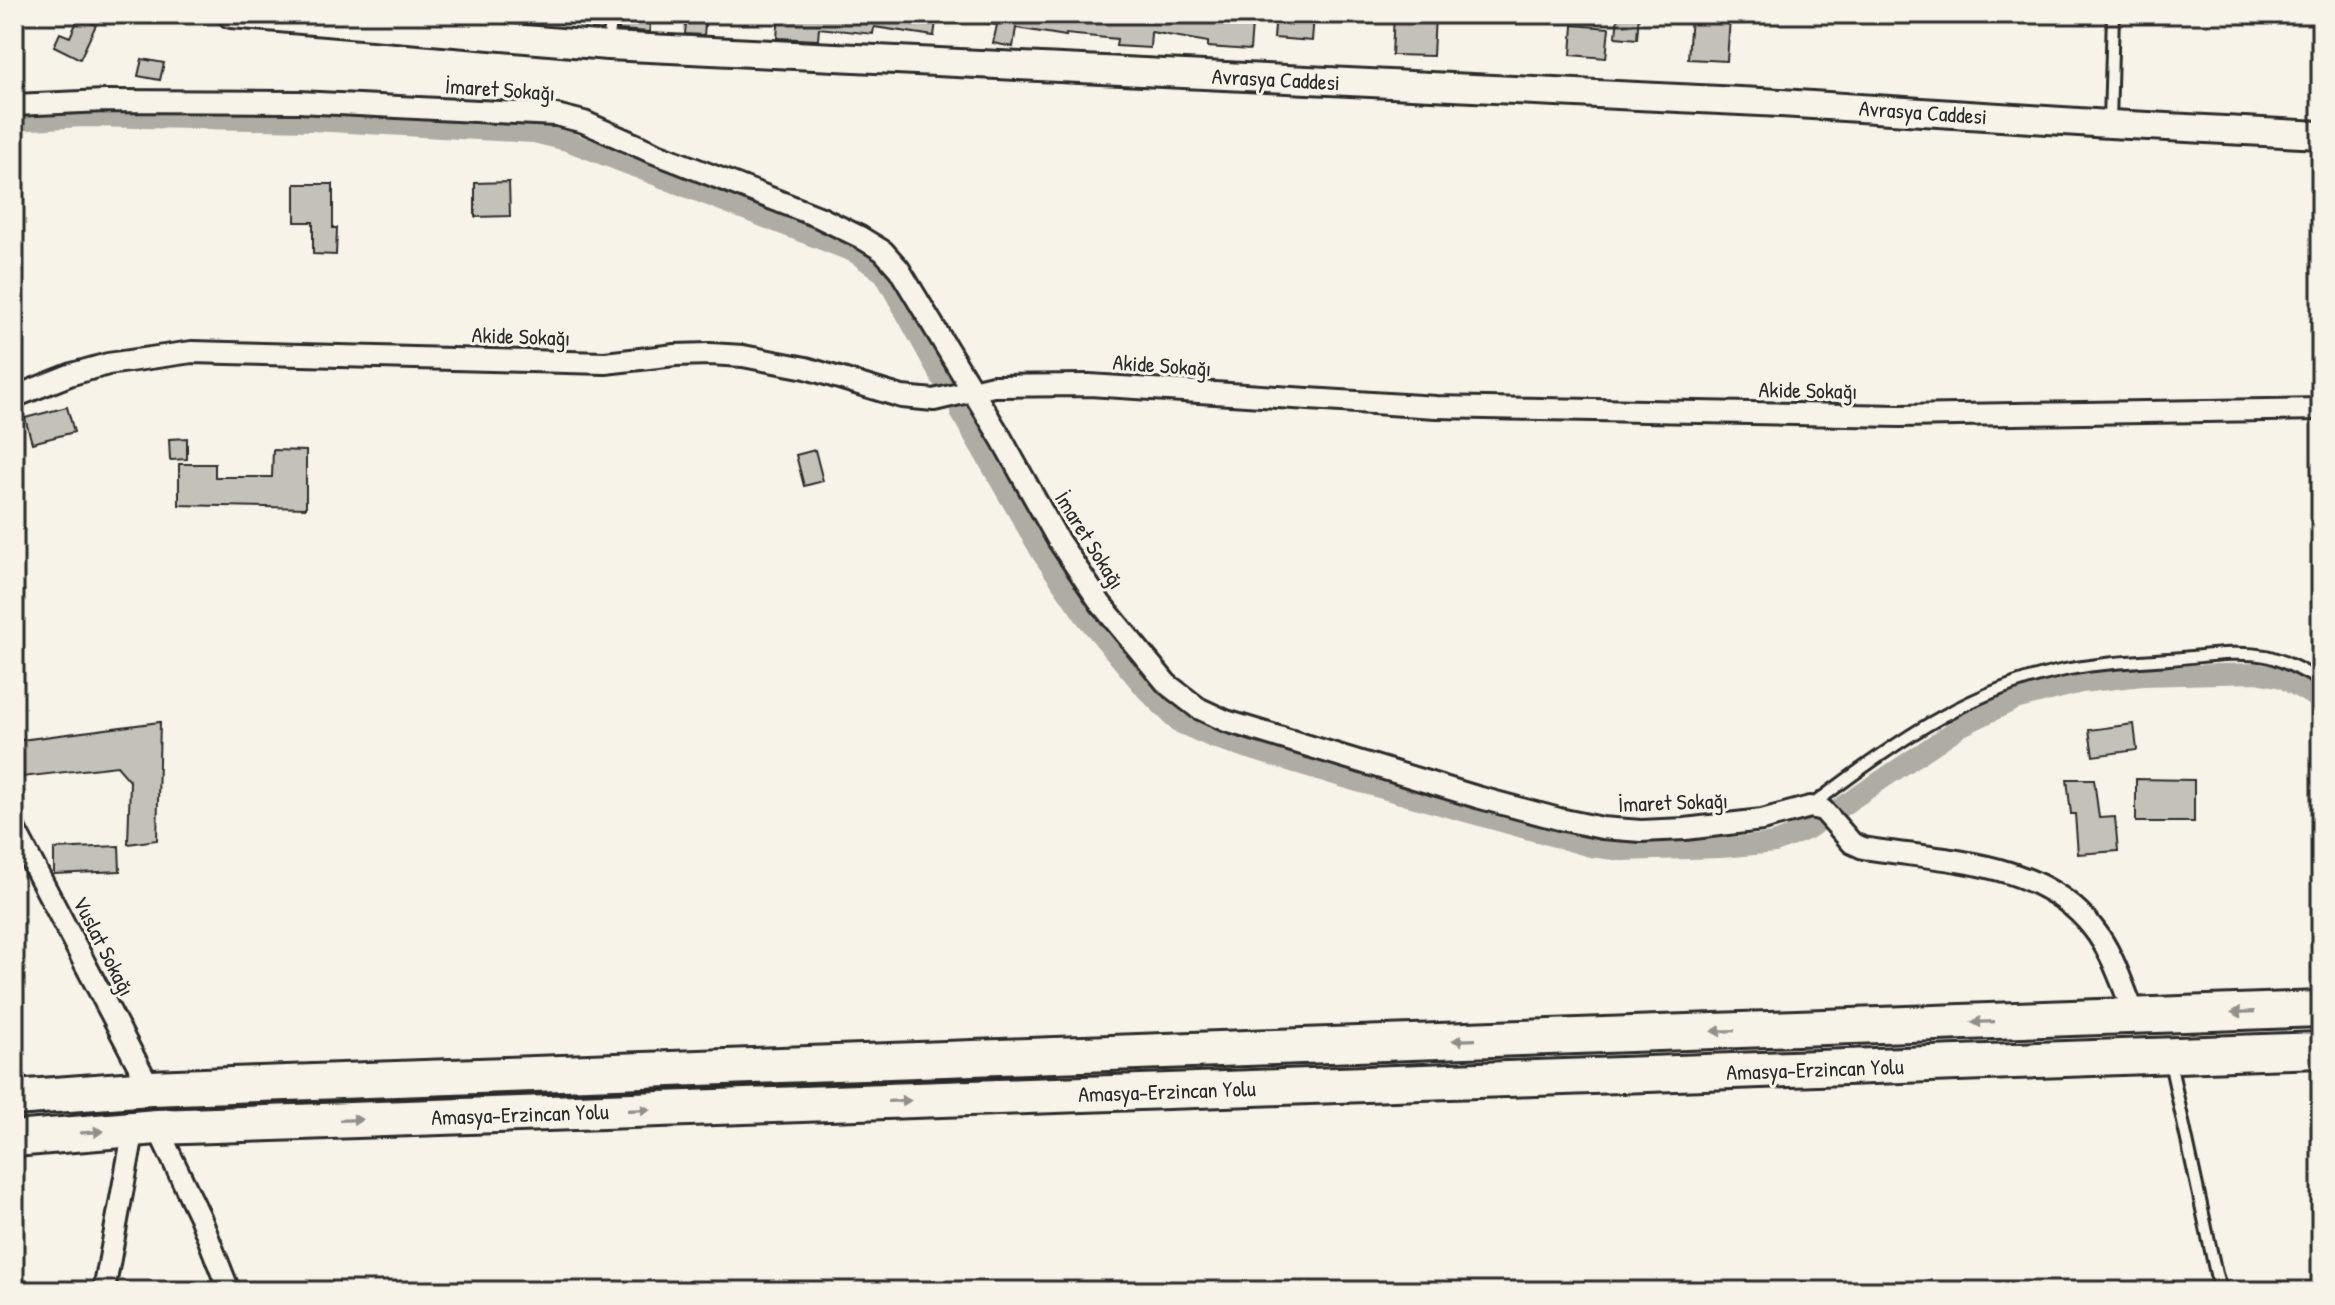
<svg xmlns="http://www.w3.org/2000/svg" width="2335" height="1305" viewBox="0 0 2335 1305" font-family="'Patrick Hand',sans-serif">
<rect width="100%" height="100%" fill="#f7f3e8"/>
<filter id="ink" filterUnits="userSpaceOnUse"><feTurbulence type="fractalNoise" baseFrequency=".0125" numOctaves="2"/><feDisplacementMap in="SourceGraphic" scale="16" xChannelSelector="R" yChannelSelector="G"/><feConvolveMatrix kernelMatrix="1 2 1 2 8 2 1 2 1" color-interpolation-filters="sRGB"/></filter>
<g filter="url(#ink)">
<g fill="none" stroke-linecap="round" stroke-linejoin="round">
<path stroke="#afaca4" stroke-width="20" d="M14 121 83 117 312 121 534 133 567 141 855 253 884 274 944 383
M960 412 1042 554 1084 615 1147 691 1179 723 1213 738 1351 780 1591 847 1622 851 1721 848 1775 843 1807 830 1960 727 2015 700 2081 683 2142 676 2257 673 2282 678 2321 701"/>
</g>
<path fill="#c4c1b9" stroke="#2b2b2b" stroke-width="2" d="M620 14H650V32L619 30Z
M687 14H706L704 35 685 34Z
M779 14H937L934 36 874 27 873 34 819 28 818 40 777 38Z
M986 14H1194L1193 19 1252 24 1250 50 1208 47V42L1151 32 1150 48 1116 46 1117 39 1066 34V36L1016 28 1013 47 993 43 997 25 985 23Z
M1276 14H1314L1312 41 1274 38Z
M1394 14H1435L1433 56 1392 55Z
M1618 14H1639L1637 39 1616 37Z
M1691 15 1730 18 1727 61 1688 59Z
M79 17 96 25 80 59 54 46 60 33 70 37Z
M1573 25 1609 28 1606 58 1571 55Z
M142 59 164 63 160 80 138 76Z
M509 182 510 216 475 217V183Z
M295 184H333V228H337L336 255 313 254V222H295Z
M67 407 74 432 32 443 25 418Z
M187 438V459L170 460 169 439Z
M273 450 306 451V508L179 505V464H215V477H272Z
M815 450 823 481 804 486 796 455Z
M160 722 157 840 128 844 130 781 117 766 14 778V741Z
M2134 724 2137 750 2093 756 2089 730Z
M2067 779H2094L2099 818 2115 817 2118 851 2078 854 2075 814H2071Z
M2136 779 2194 780V822H2136Z
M119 846 120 871 54 874V849Z"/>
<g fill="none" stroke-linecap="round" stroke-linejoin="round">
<g stroke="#2b2b2b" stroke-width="16">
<path id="service" d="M608 44 612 14
M2110 122 2113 14
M1811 806C1886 749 1965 691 2060 671 2095 663 2133 662 2169 659 2200 657 2234 650 2266 656 2284 660 2305 672 2321 681
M2170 1062 2216 1274 2222 1291"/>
</g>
<g stroke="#2b2b2b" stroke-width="26">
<path id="minor" d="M14 105 105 101 299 102 556 115 584 122 652 152 819 217 860 237 883 251 899 269 1001 438 1058 540 1101 604 1167 684 1198 708 1226 721 1477 797 1559 819 1602 828 1641 831 1685 829 1762 820 1810 807 1823 810 1852 843 1863 848C1942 861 2040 859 2093 928 2113 953 2123 987 2135 1016
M14 397 72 374 108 364 192 352 605 363 675 355 710 354 743 356 806 368 902 397 934 400 993 386 1089 385 1436 407 1900 416 2321 409
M14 828 150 1088
M157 1127 200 1217 229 1291
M104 1291 134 1128"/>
</g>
<g stroke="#2b2b2b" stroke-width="32">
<path id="tertiary" d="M231 14 608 46 1781 103 2110 124 2321 135"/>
</g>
<g stroke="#2b2b2b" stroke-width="40">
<path id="trunk" d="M14 1098 150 1088 2321 1009
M14 1139 157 1127 2321 1050"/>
</g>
<use href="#service" stroke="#f7f3e8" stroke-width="10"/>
<use href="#minor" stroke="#f7f3e8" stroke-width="20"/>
<use href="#tertiary" stroke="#f7f3e8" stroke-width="26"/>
<use href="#trunk" stroke="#f7f3e8" stroke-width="34"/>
</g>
<defs><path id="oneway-solid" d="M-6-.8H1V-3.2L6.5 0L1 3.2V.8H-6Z" transform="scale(2)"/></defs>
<g fill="#918f8a">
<use href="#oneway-solid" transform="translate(2243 1012) rotate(178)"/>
<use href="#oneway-solid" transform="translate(1983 1022) rotate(178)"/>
<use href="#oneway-solid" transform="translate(1723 1031) rotate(178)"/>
<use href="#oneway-solid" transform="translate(1464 1040) rotate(178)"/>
<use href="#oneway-solid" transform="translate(899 1101) rotate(-2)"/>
<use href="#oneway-solid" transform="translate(639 1110) rotate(-2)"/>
<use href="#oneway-solid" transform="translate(351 1120) rotate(-2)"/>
<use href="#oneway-solid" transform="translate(92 1132) rotate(-5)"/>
</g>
</g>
<g text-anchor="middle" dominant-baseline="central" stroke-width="6" stroke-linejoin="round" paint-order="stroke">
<g font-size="22" fill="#2b2b2b" stroke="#f7f3e8">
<text transform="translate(1276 79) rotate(3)">Avrasya Caddesi</text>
<text transform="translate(500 89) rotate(4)">İmaret Sokağı</text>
<text transform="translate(1923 112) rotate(4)">Avrasya Caddesi</text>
<text transform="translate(521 336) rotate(2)">Akide Sokağı</text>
<text transform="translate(1162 365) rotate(4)">Akide Sokağı</text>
<text transform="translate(1808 390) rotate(1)">Akide Sokağı</text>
<text transform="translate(1090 540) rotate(58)">İmaret Sokağı</text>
<text transform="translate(1673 802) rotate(-2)">İmaret Sokağı</text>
<text transform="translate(104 946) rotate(63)">Vuslat Sokağı</text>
<text transform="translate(1815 1069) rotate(-2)">Amasya-Erzincan Yolu</text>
<text transform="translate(1167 1091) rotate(-2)">Amasya-Erzincan Yolu</text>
<text transform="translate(520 1114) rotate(-2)">Amasya-Erzincan Yolu</text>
</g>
</g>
<rect width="2335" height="1305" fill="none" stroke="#f7f3e8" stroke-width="48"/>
<rect x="24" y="24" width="2287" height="1257" fill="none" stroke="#2b2b2b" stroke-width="3" filter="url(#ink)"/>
</svg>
